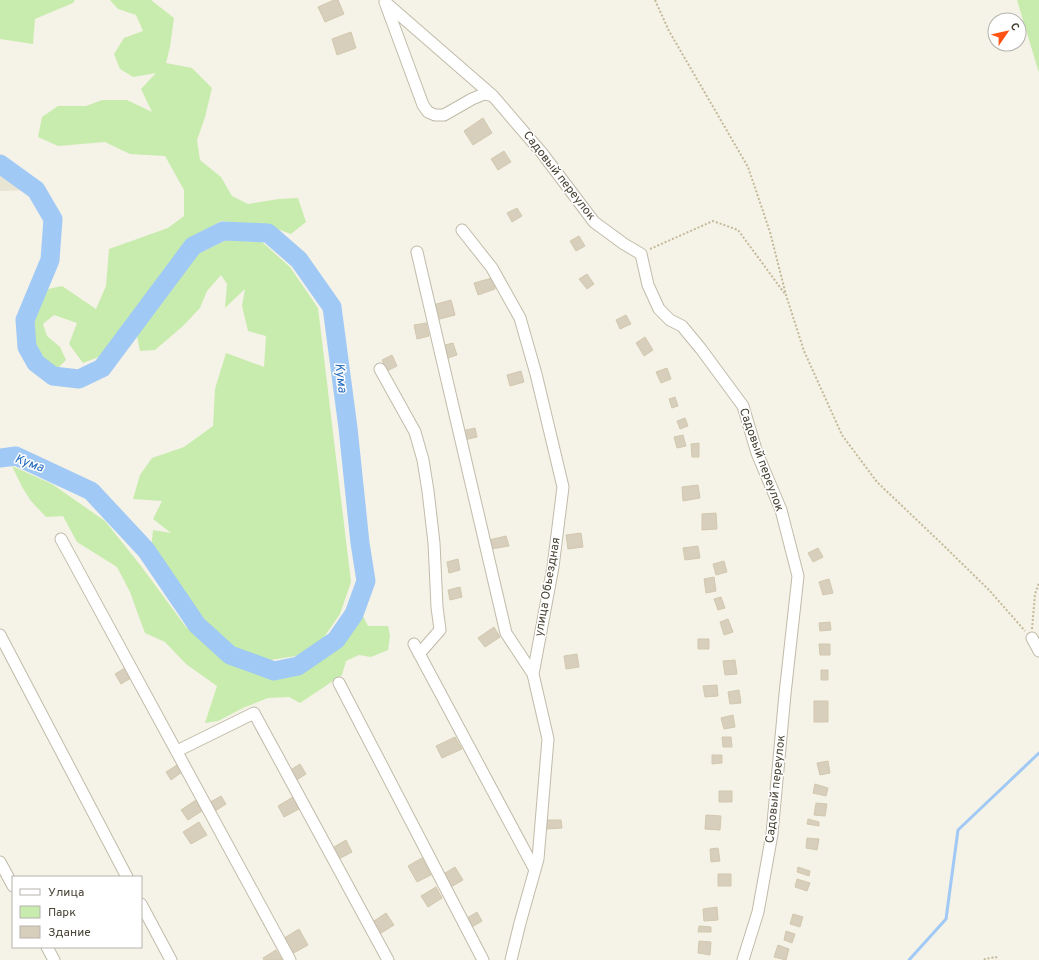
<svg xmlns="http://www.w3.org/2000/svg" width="1039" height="960" viewBox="0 0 1039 960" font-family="Overpass,sans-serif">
<rect width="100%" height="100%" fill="#f5f2e7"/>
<path fill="#e9e5d5" d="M0 164 36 190 0 191Z"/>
<path fill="#c8ecad" d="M0 0H75L73 3 35 19 33 44 0 39Z
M110 0H151L174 18 170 47 166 63 192 68 212 88 205 117 197 140 200 160 221 177 232 196 248 204 279 199 298 198 306 222 291 234 269 226 221 221 190 239 101 356 83 363 69 344 77 323 54 315 43 324 47 336 60 347 66 360 58 368 42 359 33 347 31 319 44 290 62 286 96 309 106 286 109 249 168 228 184 216V190L165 156 130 154 105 142 58 146 38 137 42 117 58 106H86L102 100H127L152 112 141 89 156 73 133 77 120 69 114 54 124 38 143 31 136 15 118 9Z
M1017 0H1039V73Z
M226 240 262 242 290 267 318 308 351 582 340 614 320 643 296 656 270 660 237 650 205 620 151 549 153 530 171 533 153 519 162 501 133 499 140 475 152 458 184 447 213 426 215 389 226 353 264 367 266 336 248 331 242 306 245 289 225 308 227 284 221 275 207 291 200 308 183 326 155 350 140 351 137 336 175 286 196 255Z
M12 466 52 484 105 521 141 566 186 627 228 660 274 676 299 671 309 666 342 642 355 626 362 614 368 626H388L390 636 388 650 371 657 359 655 346 661 342 675 300 703 289 697 268 698 243 708 218 721 205 723 217 686 186 664 165 642 145 633 139 617 130 592 117 567 77 542 63 516 46 517 31 501 22 487Z"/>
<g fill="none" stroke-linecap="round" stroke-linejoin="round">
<path stroke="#a0c9f5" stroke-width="3" d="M909 960 946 919 958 830 1039 753"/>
<path stroke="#a0c9f5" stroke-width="19" d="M0 164 36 190 53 219 50 260 25 320 27 347 36 363 53 376 79 379 102 368 193 246 223 231 268 233 299 260 332 307 348 428 360 543 366 581 354 614 336 640 298 666 274 671 230 655 197 625 146 550 91 491 16 456 0 458"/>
</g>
<path fill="#d7cfbc" stroke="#d2c8ae" d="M334 0H338L344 14 325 22 318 7Z
M351 32 356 48 337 55 332 39Z
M483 118 492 133 473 145 464 131Z
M504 151 511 162 498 170 491 159Z
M517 208 522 216 512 222 507 213Z
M579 236 585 246 576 251 570 241Z
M587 274 594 284 587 289 579 279Z
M492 278 495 289 478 295 474 283Z
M451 300 455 315 436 320 433 305Z
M626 315 631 324 620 329 616 320Z
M426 323 429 336 417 339 414 325Z
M645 337 653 350 644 356 636 343Z
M453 343 457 355 445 359 441 346Z
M392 355 397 366 387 371 382 360Z
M667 368 671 379 661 383 656 372Z
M521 371 524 382 510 386 507 375Z
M675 397 678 406 672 408 669 399Z
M685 418 688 426 680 429 677 421Z
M475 428 477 437 464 440 462 431Z
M683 435 686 446 677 448 674 437Z
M699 443V457H692L691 444Z
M698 485 700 498 683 501 682 487Z
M716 513 717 529 702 530V514Z
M581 533 583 547 568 549 566 535Z
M506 536 509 546 491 549 489 540Z
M698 546 700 558 685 560 683 548Z
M818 548 823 557 813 562 808 553Z
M458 559 460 570 449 573 447 562Z
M724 561 727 572 716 575 713 564Z
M714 577 716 591 706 593 704 579Z
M829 579 833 593 823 595 819 582Z
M460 587 462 597 450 600 448 590Z
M721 597 725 608 718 610 714 599Z
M728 619 733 632 724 635 720 622Z
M830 622 831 630 820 631 819 623Z
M494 627 500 637 485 647 478 638Z
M698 639H709V649H698Z
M819 644H830V655H820Z
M577 654 579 667 566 669 564 656Z
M735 660 737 674 725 675 723 661Z
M125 668 131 678 121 684 115 674Z
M821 670H828V680H821Z
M717 685 718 696 705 697 703 686Z
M739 690 741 703 730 704 728 692Z
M814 701H828V722H814Z
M733 715 735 727 724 729 721 718Z
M455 737 462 749 442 758 436 746Z
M722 737H731L732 747H723Z
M712 755H722V763L712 764Z
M828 761 830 773 820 775 817 763Z
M300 764 306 774 292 783 286 773Z
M177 765 182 772 171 780 166 772Z
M815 784 828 788 826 796 813 793Z
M719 791H732V802H719Z
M221 796 226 804 212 813 207 804Z
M293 797 299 809 284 817 278 806Z
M196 800 202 811 188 820 181 810Z
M816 803 827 804 825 816 814 815Z
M706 815 721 816 720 830 705 829Z
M808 819 819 822V826L807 824Z
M546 820H561L562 828 546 829Z
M199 822 207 835 191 844 183 832Z
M807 838 819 839 817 850 806 848Z
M346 840 352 852 335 861 329 850Z
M718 848 720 861 711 862 710 849Z
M422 858 431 875 417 882 408 866Z
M455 867 463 880 449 888 442 875Z
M798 867 810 871 809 876 797 872Z
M718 874H731V886H718Z
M797 879 810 883 807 891 795 887Z
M436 887 442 898 428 907 421 896Z
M717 907 718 920 704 921 703 909Z
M477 912 482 921 472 927 467 918Z
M386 913 394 925 378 935 371 923Z
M793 914 803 917 800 927 790 924Z
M699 926 711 927V932H698Z
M299 929 308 945 290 955 281 940Z
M786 931 795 934 792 943 784 940Z
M699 941 711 942 710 955 698 953Z
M778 945 789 949 786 960 774 957Z
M276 950 282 960H264L263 958Z"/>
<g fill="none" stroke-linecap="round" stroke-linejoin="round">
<g stroke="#c1bba9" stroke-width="13">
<path id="minor" d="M385 2 493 96 542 153 594 222 624 244 641 254 648 285 659 309 670 320 682 326 701 349 743 406 757 453 781 510 798 576 785 694 772 834 758 912 743 960
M385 2 423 105 428 112 435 115H444L472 99 484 94 493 96
M462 230 492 268 520 318 536 374 563 487 553 567 533 674 548 739 538 859 520 923 511 960
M417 252 506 633 533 674
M380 369 415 432 423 460 428 491 434 543 437 607 440 630 419 654
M61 539 290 960
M0 635 127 877
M1032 638 1039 651
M414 644 535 870
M339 683 483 960
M177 751 254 713 388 960
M0 862 13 886
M141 904 171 960
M47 947 54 960"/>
</g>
<path stroke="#c4b999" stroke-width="2" stroke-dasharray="2 2" stroke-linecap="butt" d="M655 0 669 31 748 167 770 232 786 295 804 351 842 435 877 482 941 543 989 590 1025 631
M650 249 713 221 738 230 785 294
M1032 629 1035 594 1039 583
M984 960 985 959 996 957 998 960"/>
<use href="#minor" stroke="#fff" stroke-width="11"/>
</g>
<g text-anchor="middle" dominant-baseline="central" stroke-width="3" stroke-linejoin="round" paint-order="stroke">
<g font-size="12" fill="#484335" stroke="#fff">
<text transform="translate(559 176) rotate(52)">Садовый переулок</text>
<text transform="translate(761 460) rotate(70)">Садовый переулок</text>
<text transform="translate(548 587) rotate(-80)">улица Обьездная</text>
<text transform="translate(776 789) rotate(-84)">Садовый переулок</text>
</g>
<g font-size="13" font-style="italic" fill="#276cbc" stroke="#fff">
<text transform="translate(340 378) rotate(83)">Кума</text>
<text transform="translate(29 464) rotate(20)">Кума</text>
</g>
</g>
<rect x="12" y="876" width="130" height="72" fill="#ffffff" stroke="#b6b4ae"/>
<rect x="20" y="889" width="20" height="6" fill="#ffffff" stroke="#b6b4ae"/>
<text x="48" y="896" font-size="12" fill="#484335">Улица</text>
<rect x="20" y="906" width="20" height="12" fill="#c8ecad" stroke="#b6b4ae"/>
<text x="48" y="916" font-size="12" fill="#484335">Парк</text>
<rect x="20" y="926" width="20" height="12" fill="#d7cfbc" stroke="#b6b4ae"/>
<text x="48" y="936" font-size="12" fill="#484335">Здание</text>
<g transform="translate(1007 32) rotate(56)"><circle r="19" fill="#ffffff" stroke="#b6b4ae"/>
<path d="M0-3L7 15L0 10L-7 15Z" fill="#ff5214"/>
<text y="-6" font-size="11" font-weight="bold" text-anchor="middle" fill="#484335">С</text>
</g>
</svg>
